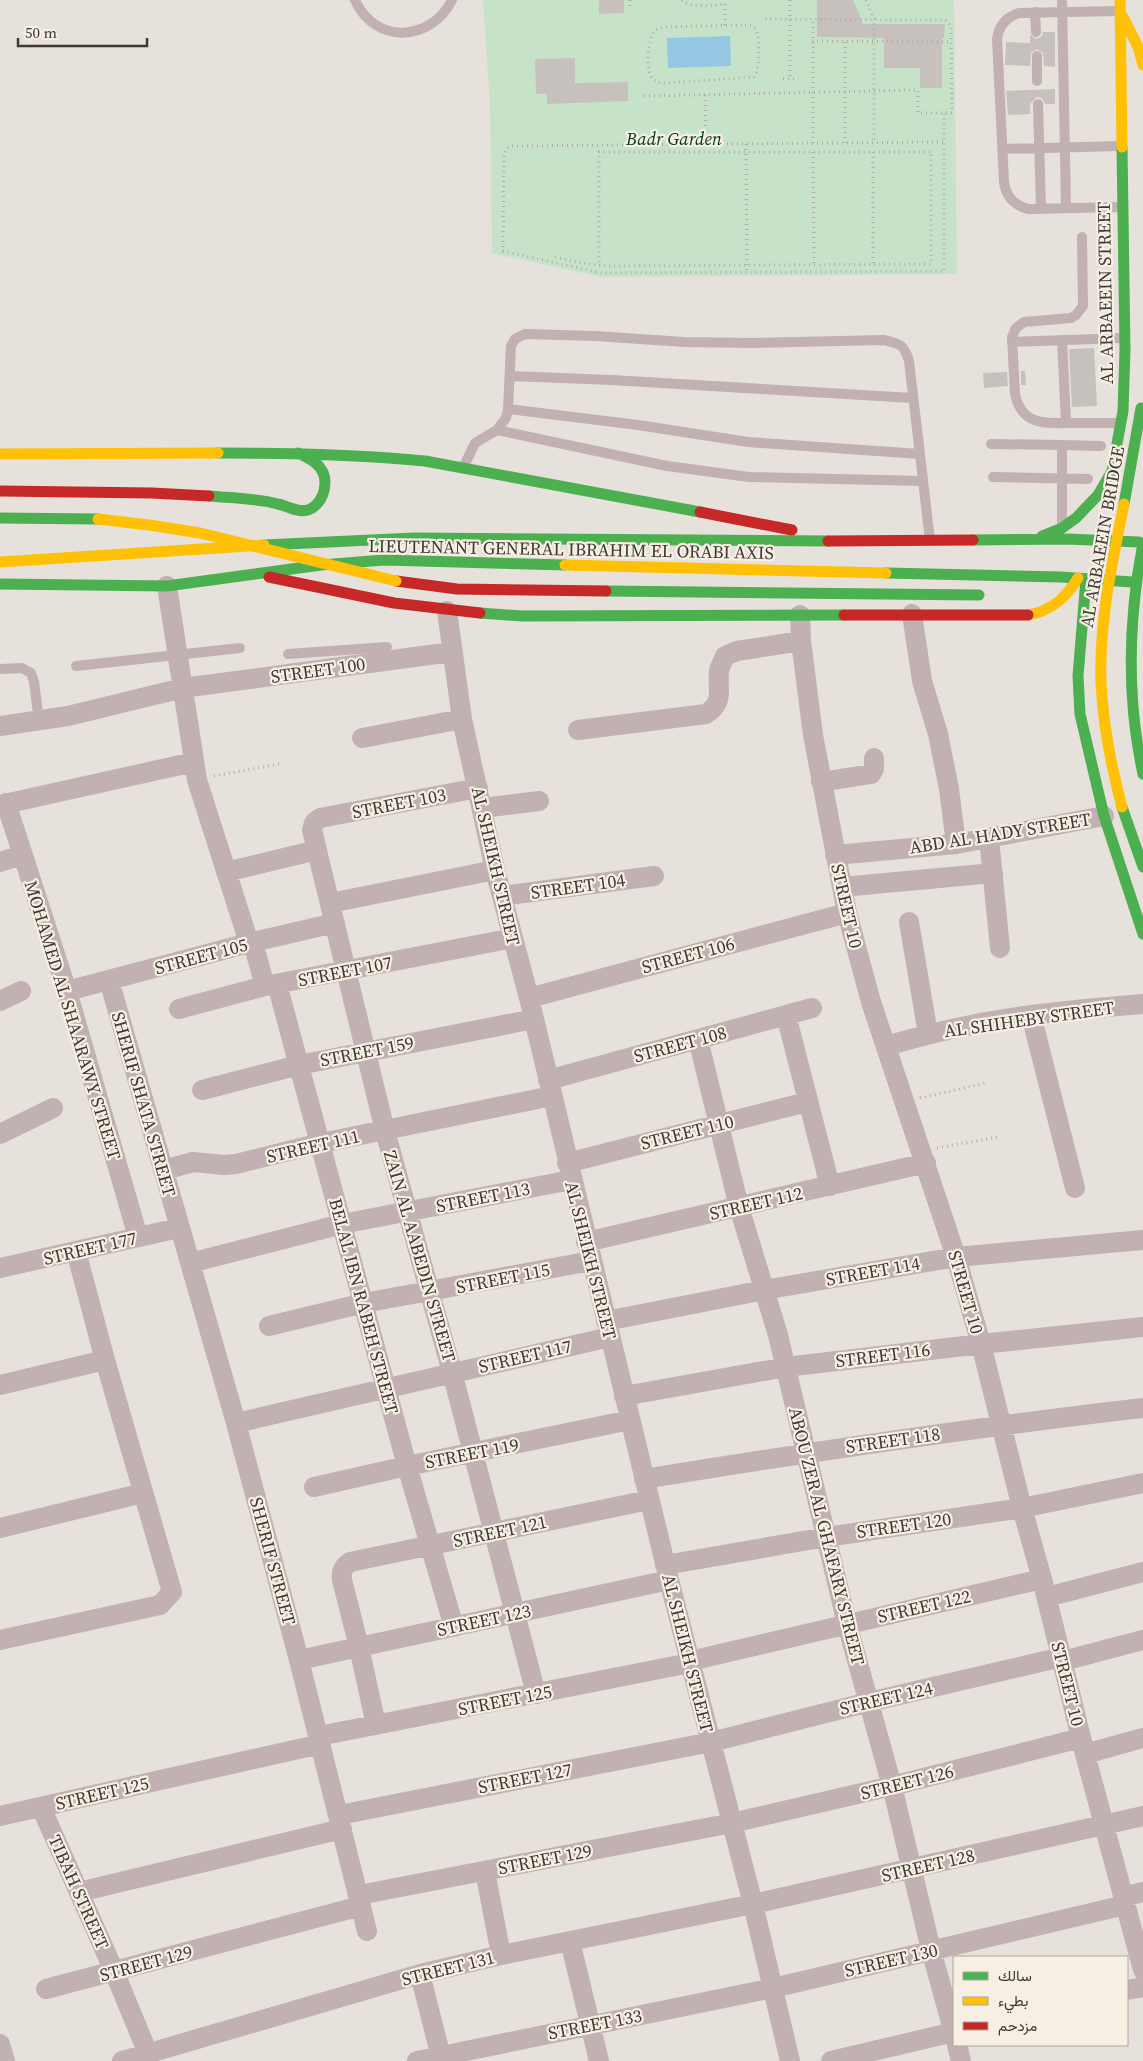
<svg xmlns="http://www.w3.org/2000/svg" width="1143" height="2061" viewBox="0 0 1143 2061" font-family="'Source Serif 4',Vazirmatn,serif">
<rect width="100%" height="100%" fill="#e6e1da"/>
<path fill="#c6e3ca" d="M483 0H954L957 274 601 277 492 253 490 105Z"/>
<path fill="#95c6e2" d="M730 36 731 66 668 68 667 38Z"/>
<path fill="#c6c1bd" d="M599 0H624V13L599 14Z
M817 0H853L863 24H945L944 38H942V88H920V68H884V38L817 37Z
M1043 32H1055V67L1044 66 1043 53 1037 49 1031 53 1030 66 1005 65 1006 42 1030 43V35L1037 39 1042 36Z
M575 58V83L628 82V101L547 104V94H536L535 59Z
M1055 89V104H1045L1042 98 1037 97 1030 104V114L1008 115 1006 91Z
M1094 348 1097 406 1072 407 1069 349Z
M1021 371H1025L1026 385H1021Z
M1007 372 1008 386 984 388 983 373Z"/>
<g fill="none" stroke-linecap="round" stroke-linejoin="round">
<path stroke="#b5aaaa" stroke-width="3" stroke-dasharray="1 4" stroke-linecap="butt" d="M630 0V10
M682 0C691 9 713 5 725 4
M790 0V79
M866 0 874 19V143
M725 25V0
M745 25C749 25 753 26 756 30 760 37 760 71 754 77L665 83C659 83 654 82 651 76 646 66 647 38 656 30L664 27Z
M812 41 951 42
M783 79H797
M705 95 706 144
M644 96 918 90V113H952L951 28 948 22 945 20 765 19
M943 142 512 146 506 149 504 155 503 251 601 273 944 271V113
M813 143V19
M845 143V41
M746 144 747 272
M813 152 814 265
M873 152V264
M555 257C575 262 594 266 614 266L931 264V152H599V266
M214 776 279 764
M920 1098 986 1083
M937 1148 998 1137"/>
<path stroke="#c1b1b3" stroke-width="10" d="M355 0C375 45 431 42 452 0
M1062 0 1066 208
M1119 11 1019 13C1006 17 999 25 997 39L1004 182C1006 197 1014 205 1028 209L1122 207
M1035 12 1036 32
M1037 56V81
M1038 104 1041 209
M1002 149 1120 146
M1082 237 1083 306 1076 315 1071 318 1024 322 1016 328 1012 337 1015 394C1022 427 1047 423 1074 423 1089 423 1105 423 1120 423
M1062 340 1066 423
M1012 342 1124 338
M510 376 612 380 912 398
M508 409 638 425 748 442 920 454
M497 430 667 466 749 477 923 481
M991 444 1062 445V524
M1062 445 1101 446
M464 466 475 443 497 430 506 418 508 409 511 346 515 339 525 334 595 336 684 342 752 343 884 340C900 344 904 344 909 361L930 540
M993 477 1088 479
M288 654 387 647
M76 666 240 648
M0 669 22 668 31 673 34 682 39 720"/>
<path stroke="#c1b1b3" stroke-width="20" d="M167 586 197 780 249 943
M447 611 462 719 495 870 529 998 669 1580 753 1904 790 2061
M912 614 922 681 938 734 949 789 956 844
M800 615 801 641 813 735 847 913 871 1002 956 1257 981 1344 1022 1508 1042 1579 1085 1754 1143 1970
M0 726 68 716 183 688 452 652
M578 730 706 714C725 701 717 691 719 671 720 666 723 661 725 656L737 651 801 641
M362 738 462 719
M821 782 871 774 874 769V758
M478 788 320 818 314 823 312 830 385 1131 452 1372 536 1694
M6 803 67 991 138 1237
M0 805 194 762
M482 808 539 801
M989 838 1000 948
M835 855 956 844 1104 816
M0 862 22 855
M226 872 317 850
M842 887 993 873
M502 896 654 876
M330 903 495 870
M909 922 928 1034
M253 943 265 986
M109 980 236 1423 299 1660 367 1931
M277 984 407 1466 454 1627
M67 991 249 943 335 923
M529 998 847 913
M0 1001 21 991
M179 1009 265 986 513 938
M786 1015 830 1186
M1031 1015 1075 1188
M698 1039 739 1207 778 1335 847 1624 892 1786 931 1950 954 2033
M886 1046C934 1032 983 1021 1032 1015 1069 1010 1106 1007 1143 1004
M548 1080 812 1008
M202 1090 299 1065 534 1019
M0 1134 53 1108
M567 1163 807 1102
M164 1170 193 1162 224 1165 236 1164 321 1143 552 1096
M586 1242 926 1163
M190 1263 342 1224 571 1180
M0 1268 179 1228
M606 1321 764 1290 956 1257 1143 1240
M269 1326 364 1303 591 1261
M0 1385 105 1360
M624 1396 786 1367 981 1344 1143 1327
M236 1423 610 1337
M644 1479C810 1452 976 1427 1143 1408
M314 1487 407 1466 630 1420
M0 1528 143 1493
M665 1565 826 1537 1022 1508 1143 1483
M1047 1597 1143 1572
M0 1640 160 1605 172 1592 105 1360 76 1251
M299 1660 669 1580
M690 1661 1042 1579
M1063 1661 1143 1640
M376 1725 359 1647 342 1580C341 1571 343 1567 350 1562L649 1500
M319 1736 690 1663
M1085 1754 1143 1738
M41 1807 114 1971 151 2061
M339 1815 711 1742 869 1702 1062 1657
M0 1816 321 1744
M485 1871 501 1955
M79 1892 342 1829
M359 1895 732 1823 892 1786 1081 1738
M1123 1897 1143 1892
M570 1941 599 2061
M420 1974 442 2061
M46 1989 361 1906
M1127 1990 1143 1987
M0 2044 5 2061
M957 2045 961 2061
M122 2061 420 1974 501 1955 753 1904 1143 1816
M417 2061 773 1988 1125 1905
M831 2061 954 2032"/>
<path stroke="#4caf50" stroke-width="11" d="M218 453C287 453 356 454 425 461L700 512
M209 496C232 498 255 498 278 504 288 506 297 513 308 510 319 506 325 494 325 482 325 466 311 459 298 453
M0 518 98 519
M1042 536 1062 528 1076 518 1098 495 1112 471 1123 411 1125 350 1122 147
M973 540 1067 539 1139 542
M264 545 414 538 828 541
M886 573 1061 577 1132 582
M1086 579 1078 676 1080 714 1104 816 1143 934
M0 584 167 586 321 565 384 560 565 565
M606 591 979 595
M480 613 522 616 844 615
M1122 807 1143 867"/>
<path stroke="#ffc107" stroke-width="11" d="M1120 0 1122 147
M1123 17 1138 47 1143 65
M0 454 218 453
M0 562 264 545
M565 565 886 573
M1028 615C1051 611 1066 598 1078 578"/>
<path stroke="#c62828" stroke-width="11" d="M0 491 152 493 209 496
M700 512 792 530
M828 541 973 540
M269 577 394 603 480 613
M396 581 457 589 606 591
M844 615H1028"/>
<path stroke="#4caf50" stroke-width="11" d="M1124 504 1141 408
M1143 543C1128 621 1126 696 1143 774"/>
<path stroke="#ffc107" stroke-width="11" d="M98 519 149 525 200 533 396 581
M1122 807C1111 766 1103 725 1101 682 1099 622 1112 563 1124 504"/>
</g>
<g text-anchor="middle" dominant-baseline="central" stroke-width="4.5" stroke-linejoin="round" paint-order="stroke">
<g font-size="18" font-style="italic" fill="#01391c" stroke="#f7efe3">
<text x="674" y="138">Badr Garden</text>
</g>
<g font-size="18" fill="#3d3a35" stroke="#f7efe3">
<text transform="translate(1105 293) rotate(-91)">AL ARBAEEIN STREET</text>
<text transform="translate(1102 537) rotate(-80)">AL ARBAEEIN BRIDGE</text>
<text transform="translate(571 549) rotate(1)">LIEUTENANT GENERAL IBRAHIM EL ORABI AXIS</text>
<text transform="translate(318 670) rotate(-8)">STREET 100</text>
<text transform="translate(399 803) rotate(-11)">STREET 103</text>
<text transform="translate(1000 833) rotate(-9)">ABD AL HADY STREET</text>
<text transform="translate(496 866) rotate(77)">AL SHEIKH STREET</text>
<text transform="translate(578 886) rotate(-8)">STREET 104</text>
<text transform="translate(847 906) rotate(77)">STREET 10</text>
<text transform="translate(688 955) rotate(-15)">STREET 106</text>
<text transform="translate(201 956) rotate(-15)">STREET 105</text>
<text transform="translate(345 971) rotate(-11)">STREET 107</text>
<text transform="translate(1029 1019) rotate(-8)">AL SHIHEBY STREET</text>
<text transform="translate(73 1020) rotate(73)">MOHAMED AL SHAARAWY STREET</text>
<text transform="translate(680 1044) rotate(-15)">STREET 108</text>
<text transform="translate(367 1051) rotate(-11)">STREET 159</text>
<text transform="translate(144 1104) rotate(74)">SHERIF SHATA STREET</text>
<text transform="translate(687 1132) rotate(-14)">STREET 110</text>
<text transform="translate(313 1146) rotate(-13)">STREET 111</text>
<text transform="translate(483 1197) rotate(-11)">STREET 113</text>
<text transform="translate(756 1203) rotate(-13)">STREET 112</text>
<text transform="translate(90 1248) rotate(-13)">STREET 177</text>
<text transform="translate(420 1256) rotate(74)">ZAIN AL AABEDIN STREET</text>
<text transform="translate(591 1260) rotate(76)">AL SHEIKH STREET</text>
<text transform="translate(873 1271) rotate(-10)">STREET 114</text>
<text transform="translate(503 1278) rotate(-11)">STREET 115</text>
<text transform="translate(966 1292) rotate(74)">STREET 10</text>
<text transform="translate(364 1306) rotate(75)">BELAL IBN RABEH STREET</text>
<text transform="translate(883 1355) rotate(-7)">STREET 116</text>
<text transform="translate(525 1356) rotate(-13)">STREET 117</text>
<text transform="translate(893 1440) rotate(-8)">STREET 118</text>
<text transform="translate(472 1453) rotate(-11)">STREET 119</text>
<text transform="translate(904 1525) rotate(-8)">STREET 120</text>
<text transform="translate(500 1531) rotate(-12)">STREET 121</text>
<text transform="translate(827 1536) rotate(76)">ABOU ZER AL GHAFARY STREET</text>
<text transform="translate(273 1561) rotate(75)">SHERIF STREET</text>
<text transform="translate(924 1606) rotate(-13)">STREET 122</text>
<text transform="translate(484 1620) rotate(-12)">STREET 123</text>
<text transform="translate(688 1653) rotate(76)">AL SHEIKH STREET</text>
<text transform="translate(1068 1684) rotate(76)">STREET 10</text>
<text transform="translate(886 1698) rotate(-13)">STREET 124</text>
<text transform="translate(505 1700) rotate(-11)">STREET 125</text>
<text transform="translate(525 1778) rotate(-11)">STREET 127</text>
<text transform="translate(907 1782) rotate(-14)">STREET 126</text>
<text transform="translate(102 1793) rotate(-13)">STREET 125</text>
<text transform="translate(545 1859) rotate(-11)">STREET 129</text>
<text transform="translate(928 1865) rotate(-13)">STREET 128</text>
<text transform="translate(79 1892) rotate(66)">TIBAH STREET</text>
<text transform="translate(891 1960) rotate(-13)">STREET 130</text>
<text transform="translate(146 1963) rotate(-15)">STREET 129</text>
<text transform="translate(448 1968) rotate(-14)">STREET 131</text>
<text transform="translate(595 2024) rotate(-11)">STREET 133</text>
</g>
</g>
<rect x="953" y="1956" width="175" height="90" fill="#f7efe3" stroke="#ada79d"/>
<rect x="963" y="1972" width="25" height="8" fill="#4caf50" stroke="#ada79d"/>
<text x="998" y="1981" font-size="15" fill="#3d3a35">سالك</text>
<rect x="963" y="1997" width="25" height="8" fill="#ffc107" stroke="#ada79d"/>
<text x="998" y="2006" font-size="15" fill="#3d3a35">بطيء</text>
<rect x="963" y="2022" width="25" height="8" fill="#c62828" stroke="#ada79d"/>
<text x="998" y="2031" font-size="15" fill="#3d3a35">مزدحم</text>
<path d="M18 38v8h129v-8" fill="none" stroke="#3d3a35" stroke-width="2.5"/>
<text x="25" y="38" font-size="15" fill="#3d3a35" stroke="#f7efe3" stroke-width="4" paint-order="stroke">50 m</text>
</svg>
